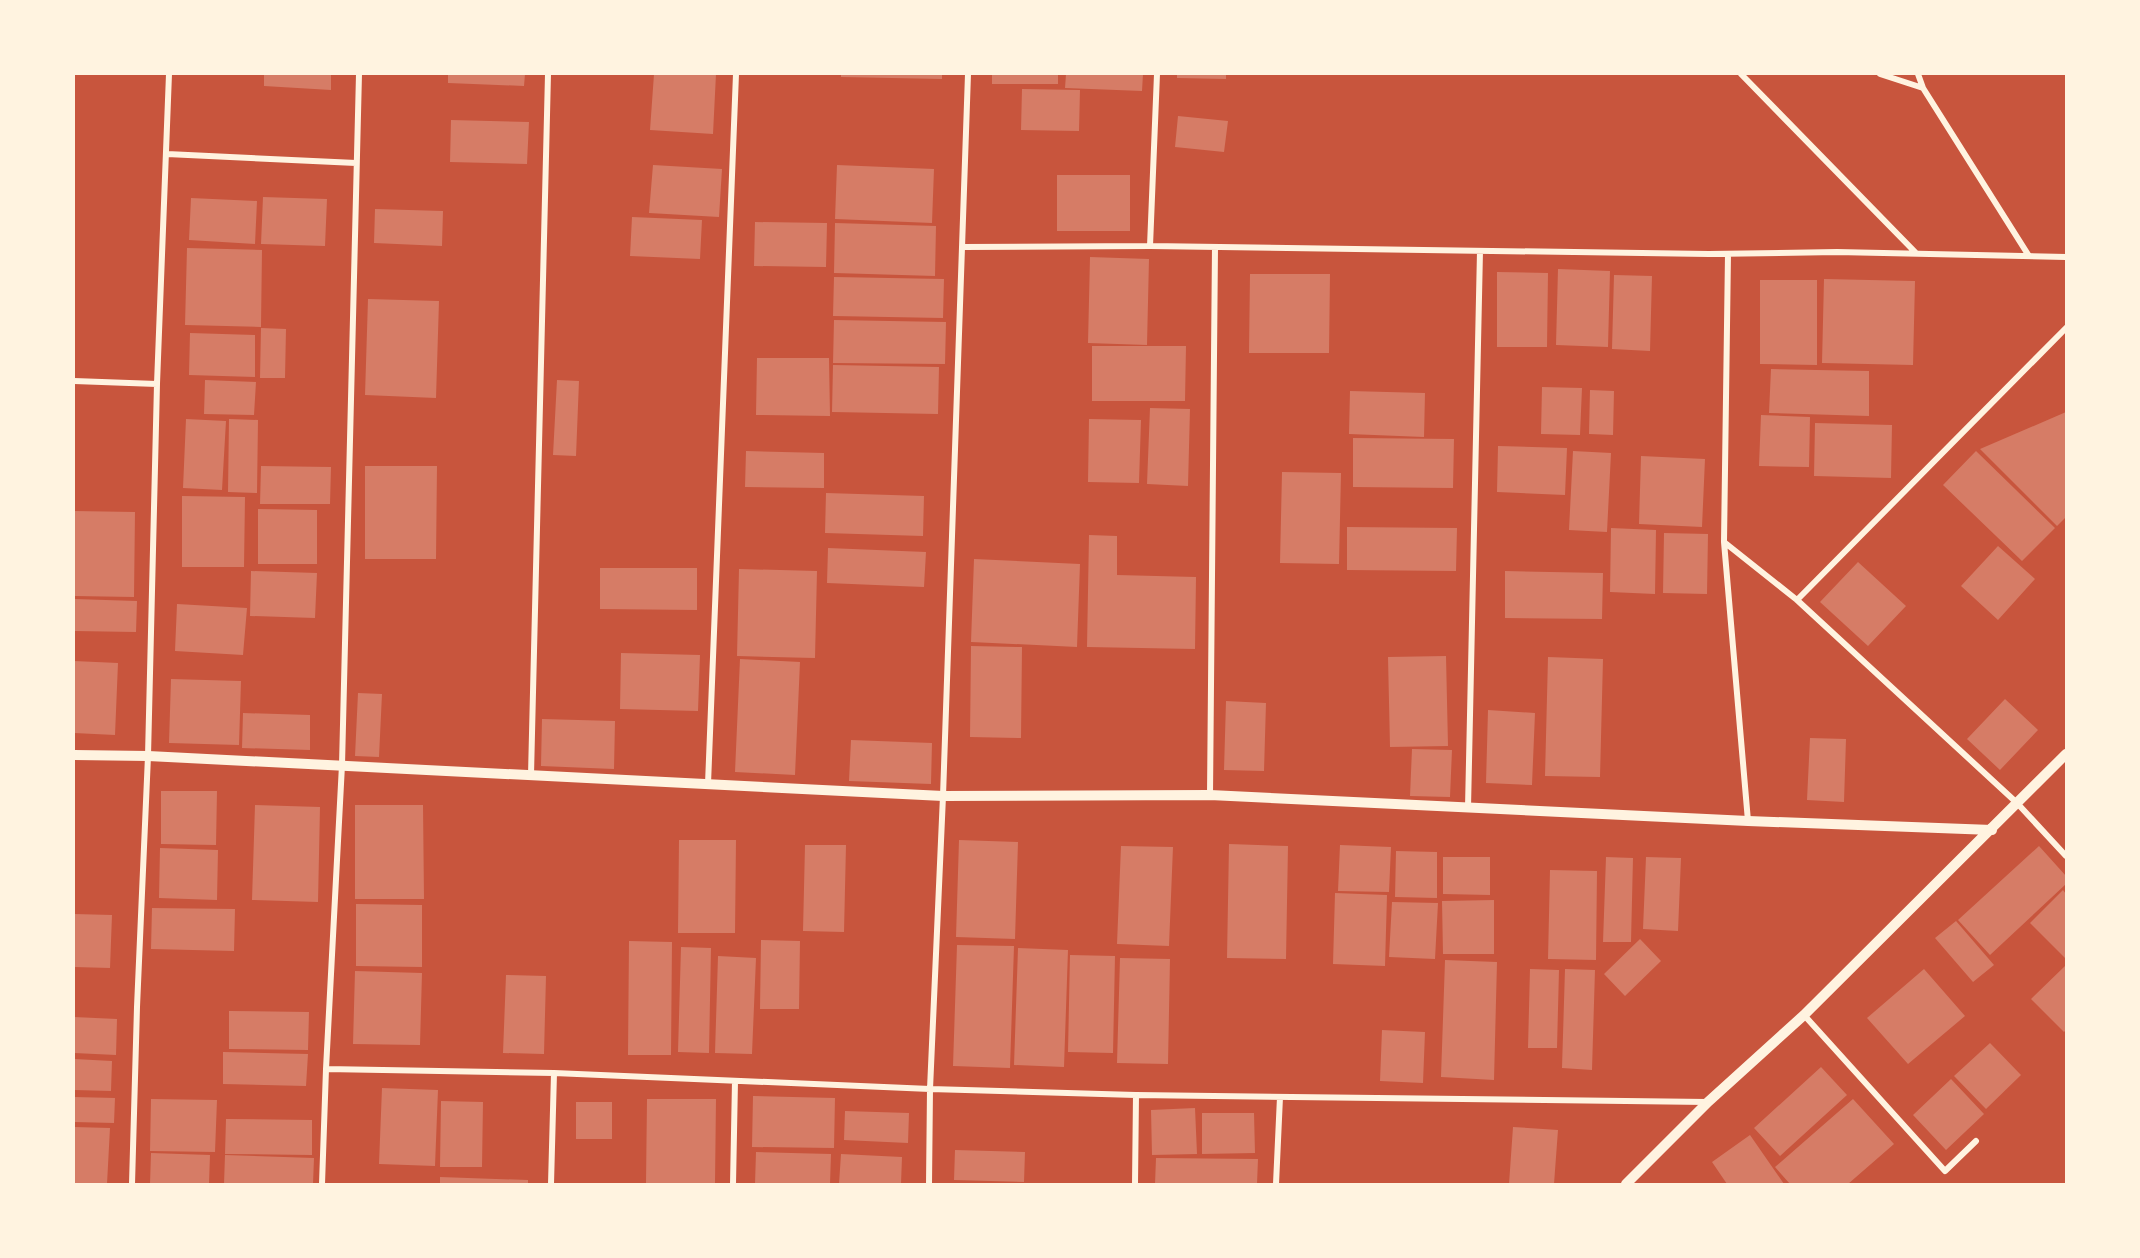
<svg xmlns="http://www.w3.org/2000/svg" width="2140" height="1258" viewBox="0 0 2140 1258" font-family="Cabin,sans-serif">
<rect width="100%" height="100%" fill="#c8553d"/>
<path fill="#d67c66" d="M264 74H331V90L264 86Z
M448 74H525L524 86 448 83Z
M654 74H716L713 134 650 130Z
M841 74H942V79L841 77Z
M992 74H1058V84H992Z
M1066 74H1143L1142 91 1065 88Z
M1177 74H1226V79L1177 78Z
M1022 89 1080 90 1079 131 1021 130Z
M1178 116 1228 121 1224 152 1175 147Z
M451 120 529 122 527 164 450 162Z
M653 165 722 169 719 217 649 213Z
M837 165 934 169 932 223 835 219Z
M1057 175H1130V231H1057Z
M263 197 327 199 325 246 261 244Z
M191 198 257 201 255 244 189 240Z
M375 209 443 211 442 246 374 243Z
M632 217 702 220 700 259 630 256Z
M755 222 827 223 826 267 754 266Z
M835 223 936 226 935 276 834 273Z
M187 248 262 250 261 327 185 325Z
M1090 257 1149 259 1147 345 1088 343Z
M1558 269 1610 271 1608 347 1556 345Z
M1497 272 1548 273 1547 347H1497Z
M1250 274H1330L1329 353H1249Z
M1614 275 1652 276 1650 351 1612 349Z
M834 277 944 279 943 318 833 316Z
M1824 279 1915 281 1913 365 1822 363Z
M1760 280H1817V365L1760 364Z
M368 299 439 301 436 398 365 395Z
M834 320 946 322 945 364 833 363Z
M261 328 286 329 285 378H260Z
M190 333 255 335V377L189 375Z
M1092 346H1186L1185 401H1092Z
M757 358H829L830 416 756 415Z
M833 365 939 367 938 414 832 412Z
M1771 369 1869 371V416L1769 413Z
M205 380 256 382 254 415 204 414Z
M557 380 579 381 576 456 553 455Z
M1542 387 1582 388 1580 435 1541 434Z
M1590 390 1614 391 1613 435 1589 434Z
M1350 391 1425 393 1424 437 1349 434Z
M1150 408 1190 409 1188 486 1147 484Z
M2066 412V517L2057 526 1980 449Z
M1761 415 1810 417 1809 467 1759 466Z
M186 419 226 421 222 490 183 488Z
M229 419 258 420 257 493 228 492Z
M1089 419 1141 420 1139 483 1088 482Z
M1815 423 1892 425 1891 478 1814 476Z
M1353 438 1454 439 1453 488 1353 487Z
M1498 446 1567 448 1565 495 1497 492Z
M746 451 824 453V488L745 487Z
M1573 451 1611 453 1607 532 1569 530Z
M1976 451 2055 528 2022 561 1943 485Z
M1641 456 1705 459 1702 527 1639 524Z
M261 466 331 467 330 504H260Z
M365 466H437L436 559H365Z
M1282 472 1341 473 1339 564 1280 563Z
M826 493 924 496 923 536 825 533Z
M182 496 245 497 244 567H182Z
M258 509 317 510V564H258Z
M74 511 135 512 134 597 74 596Z
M1347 527 1457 528 1456 571 1347 570Z
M1611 528 1656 530 1655 594 1610 592Z
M1664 533 1708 534 1707 594 1663 593Z
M1089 535 1117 536V575L1196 577 1195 649 1087 647Z
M1998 546 2035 579 1998 620 1961 586Z
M828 548 926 552 924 587 827 583Z
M974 559 1080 564 1077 647 971 642Z
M1858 562 1906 606 1868 646 1820 602Z
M600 568H697V610L600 609Z
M739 569 817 571 815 658 737 656Z
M251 571 317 573 315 618 250 616Z
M1505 571 1603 573 1602 619 1505 618Z
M74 599 137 601 136 632 74 631Z
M177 604 247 608 243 655 175 651Z
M971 646 1022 647 1021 738 970 737Z
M621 653 700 655 698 711 620 709Z
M1446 656 1448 746 1390 747 1388 657Z
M1548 657 1603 659 1600 777 1545 776Z
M740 659 800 662 795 775 735 772Z
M74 661 118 663 115 735 74 733Z
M171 679 241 681 239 745 169 743Z
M358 693 382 694 379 757 355 756Z
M2005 699 2038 730 2000 770 1967 739Z
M1226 701 1266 703 1264 771 1224 770Z
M1488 710 1535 713 1532 785 1486 783Z
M243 713 310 715V750L242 748Z
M542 719 615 721 614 769 541 766Z
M1810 738 1846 739 1844 802 1807 800Z
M851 740 932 743 931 784 849 781Z
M1412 749 1452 750 1450 797 1410 796Z
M161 791H217L216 845 161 844Z
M255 805 320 807 318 902 252 900Z
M355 805H423L424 899H355Z
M679 840H736L735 933H678Z
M959 840 1018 842 1015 939 956 937Z
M1229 844 1288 846 1286 959 1227 958Z
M805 845H846L844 932 803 931Z
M1340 845 1391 847 1389 892 1338 891Z
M1121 846 1173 847 1169 946 1117 944Z
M2039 846 2066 876V884L1990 955 1958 920Z
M160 848 218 850 217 900 159 898Z
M1396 851 1437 852V898L1395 897Z
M1443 857H1490V895L1443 894Z
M1606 857 1633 858 1631 942H1603Z
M1646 857 1681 858 1678 931 1643 929Z
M1550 870 1597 871 1596 960 1548 959Z
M2063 890 2066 894 2065 958 2030 923Z
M1335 893 1387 895 1385 966 1333 964Z
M1494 900V954H1443L1442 901Z
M1392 902 1438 903 1435 959 1389 957Z
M356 904 422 905V967L356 966Z
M152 908 235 909 234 951 151 949Z
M74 914 112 915 110 968 74 967Z
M1956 921 1994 965 1973 982 1935 938Z
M1640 939 1661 961 1625 996 1604 974Z
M761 940 800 941 799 1009H760Z
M629 941 672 942 671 1055H628Z
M957 945 1014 946 1010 1068 953 1066Z
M681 947 711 948 709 1053 678 1052Z
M1018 948 1068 950 1064 1067 1014 1065Z
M1070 955 1115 956 1113 1053 1068 1052Z
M718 956 756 958 752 1054 715 1053Z
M1120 958 1170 959 1168 1064 1117 1063Z
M1445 960 1497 962 1494 1080 1441 1077Z
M2066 965V1030L2064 1032 2031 999Z
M1530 969 1559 970 1557 1048H1528Z
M1565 969 1595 970 1592 1070 1562 1068Z
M1924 969 1965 1016 1908 1064 1867 1018Z
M355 971 422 973 420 1045 353 1044Z
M506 975 546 976 544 1054 503 1053Z
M229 1011 309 1012 308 1050 229 1049Z
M74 1017 117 1019 116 1055 74 1053Z
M1382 1030 1425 1032 1423 1083 1380 1081Z
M1990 1043 2021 1075 1986 1109 1954 1076Z
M223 1052 308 1054 306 1086 223 1084Z
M74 1059 112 1061 111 1091 74 1090Z
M1821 1067 1847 1095 1780 1156 1754 1128Z
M1951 1079 1984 1114 1946 1150 1913 1115Z
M382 1088 438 1090 435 1166 379 1164Z
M753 1096 835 1098 834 1148 752 1147Z
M74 1097 115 1098 114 1123 74 1122Z
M151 1099 217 1100 215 1152 150 1151Z
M647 1099H716L715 1183H646Z
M1853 1099 1894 1144 1848 1184H1790L1775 1167Z
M441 1101 483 1102 482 1167H440Z
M576 1102H612V1139H576Z
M1195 1108 1197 1154 1152 1155 1151 1110Z
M845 1111 909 1113 908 1143 844 1140Z
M1202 1113H1254L1255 1153 1202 1154Z
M226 1119 312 1120V1155L225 1154Z
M74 1127 110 1128 107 1184H74Z
M1513 1127 1558 1130 1554 1184H1509Z
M1750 1135 1784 1184H1727L1712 1162Z
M955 1150 1025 1152 1024 1182 954 1180Z
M756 1152 831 1154 830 1184H755Z
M151 1153 210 1155 209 1184H150Z
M841 1154 902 1157 901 1184H839Z
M225 1155 314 1158 313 1184H224Z
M1156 1158 1258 1159 1257 1184H1155Z
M440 1177 528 1180V1184H440Z"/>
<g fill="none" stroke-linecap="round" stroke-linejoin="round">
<path stroke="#fff3e0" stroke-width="6" d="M1741 74 1916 253
M1880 74 1923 88
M1918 74 1923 88 2029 256
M167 154 356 163
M1150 246 1157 74
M963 247 1150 246 1709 254 1837 252 2066 257
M1728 254 1724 542 1797 600 2017 803 2066 856
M74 381 157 384
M1724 542 1748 821
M1797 600 2066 328
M531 775 548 74
M708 784 736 74
M1210 795 1215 247
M1468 808 1480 251
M1804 1015 1945 1171 1976 1141
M326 1069 554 1073 930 1089 1136 1095 1707 1102
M132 1184 137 1007 148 756 157 384 169 74
M322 1184 326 1069 342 765 359 74
M551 1184 554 1073
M733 1184 735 1081
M929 1184 930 1089 943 796 968 74
M1135 1184 1136 1095
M1276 1184 1280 1097"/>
<path stroke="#fff3e0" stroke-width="10" d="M74 755 148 756 943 796 1210 795 1748 821 1992 830
M1626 1184 1708 1102 1804 1015 2066 754"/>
</g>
<rect width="2140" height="1258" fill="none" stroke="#fff3e0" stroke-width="150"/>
</svg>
